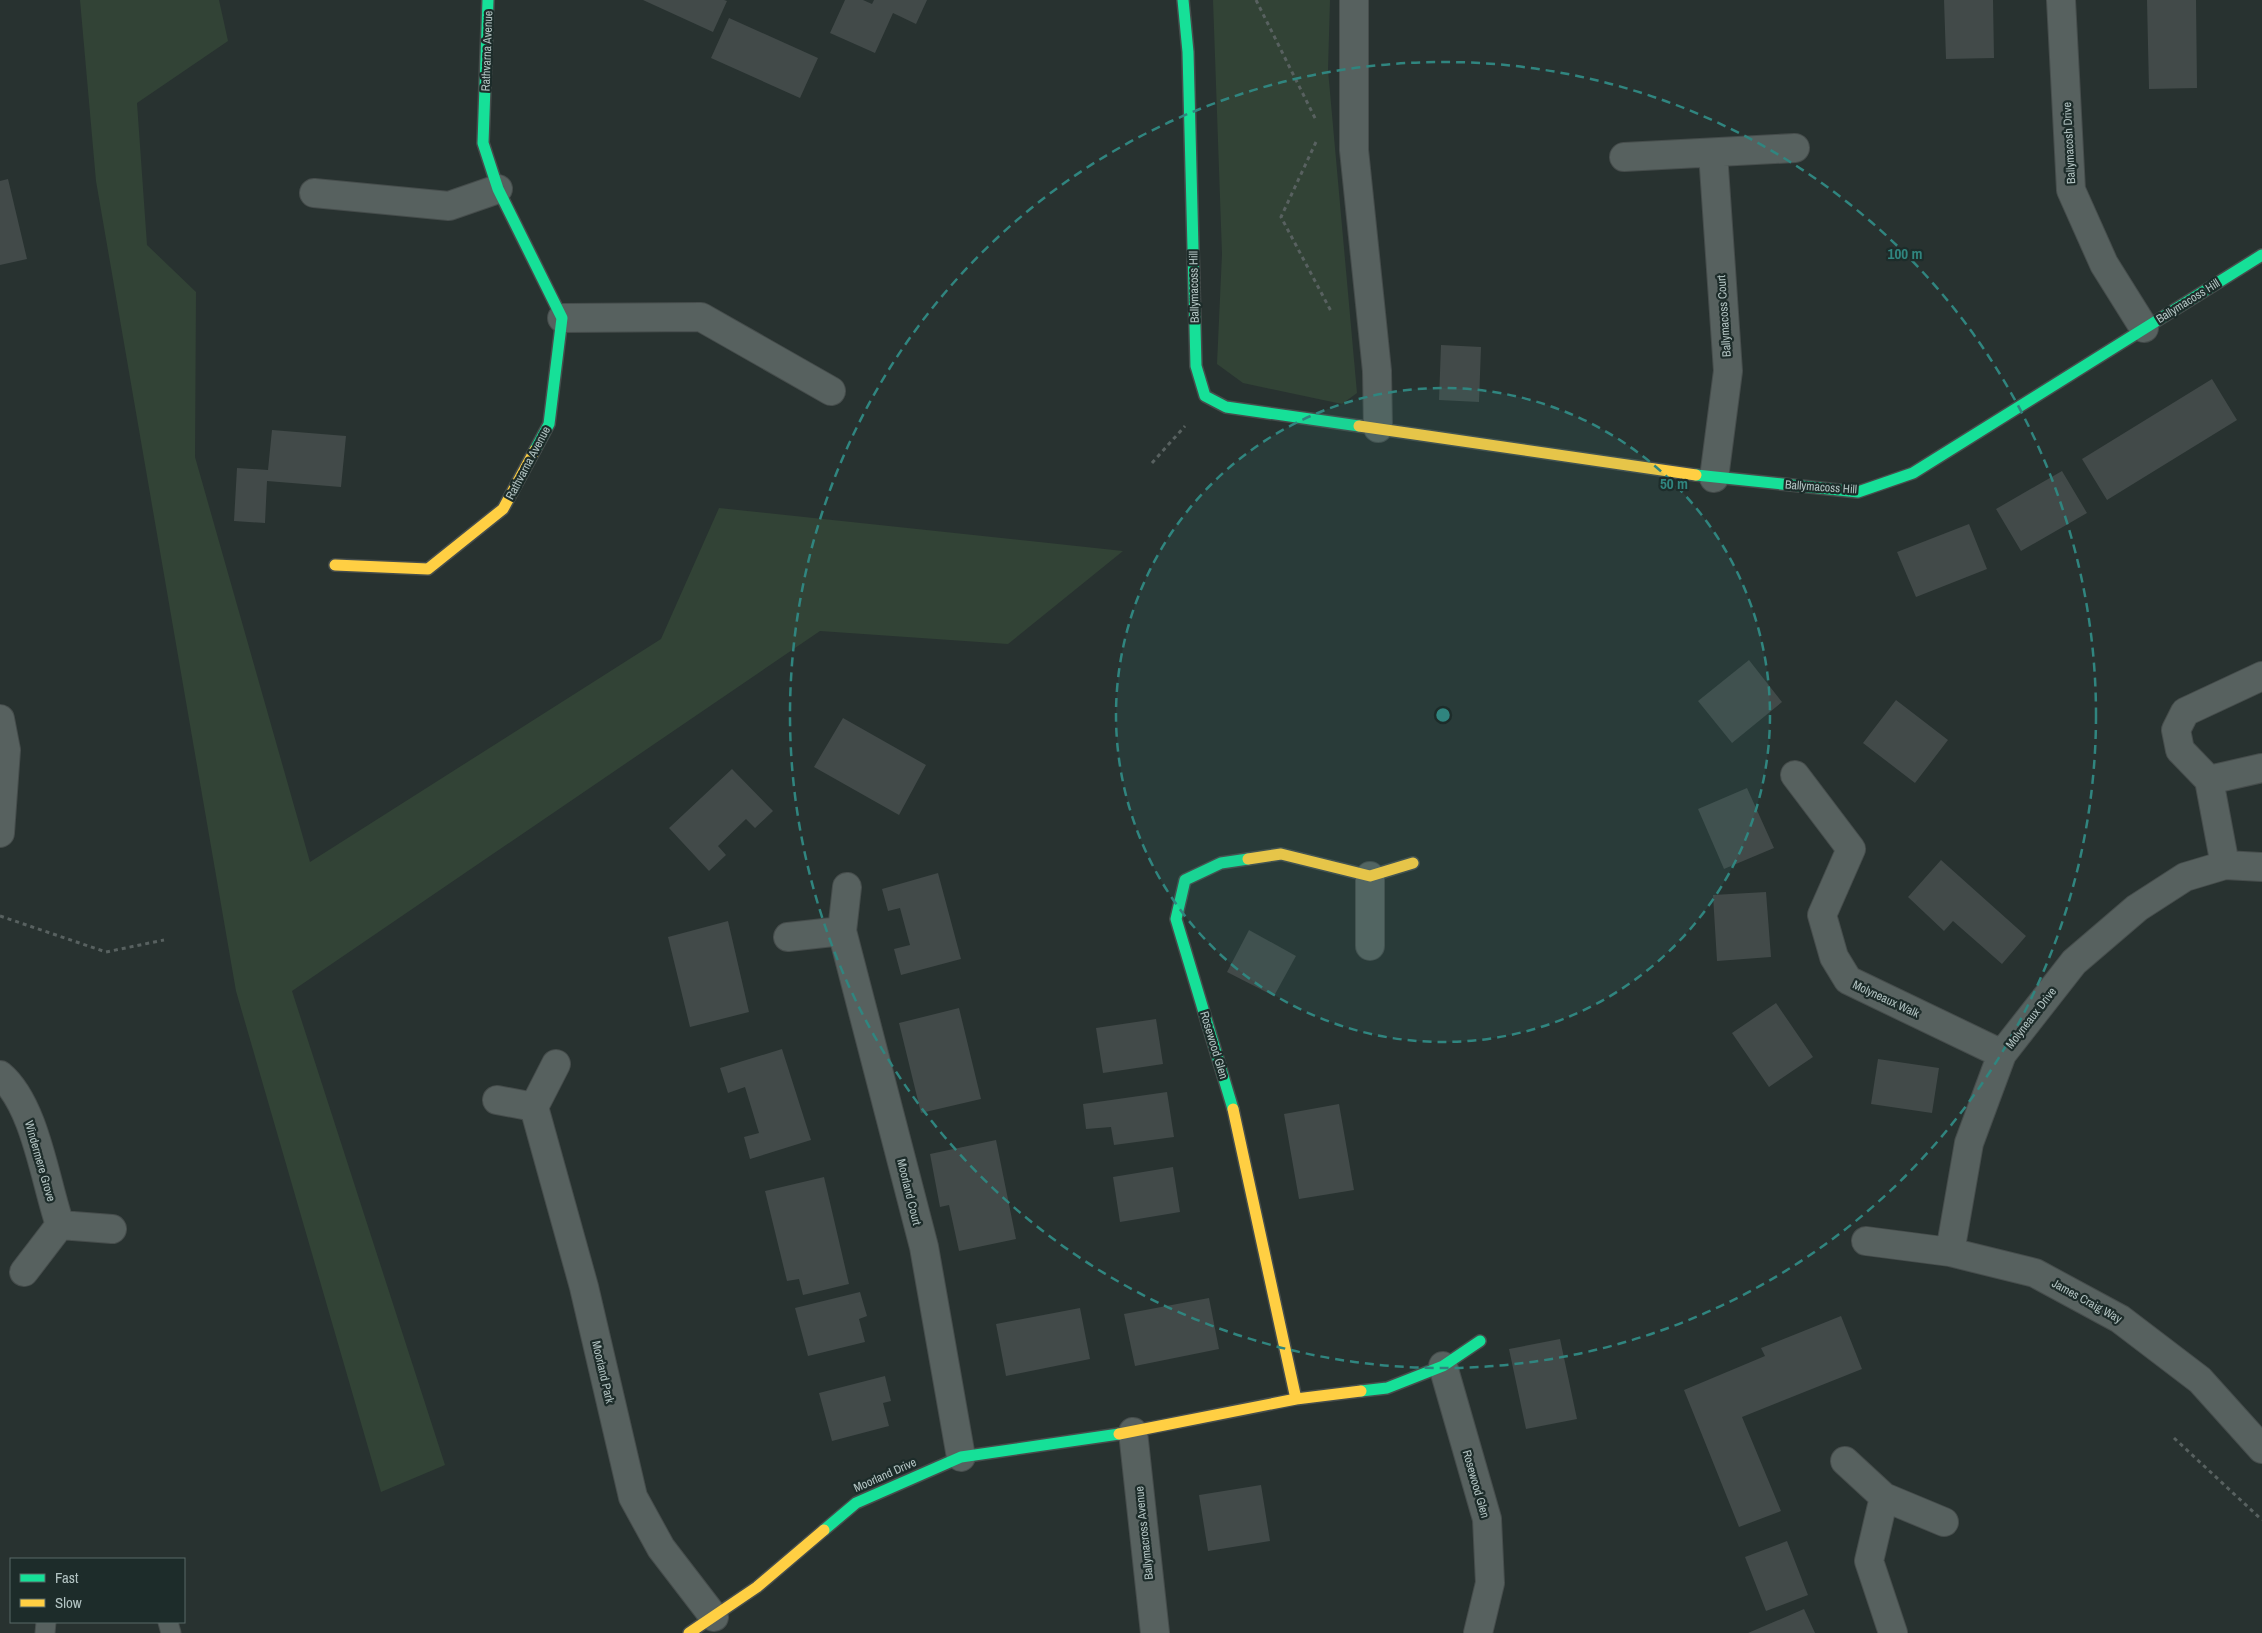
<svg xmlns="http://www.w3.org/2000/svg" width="2262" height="1633" viewBox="0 0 2262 1633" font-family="'Archivo Narrow',sans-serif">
<rect width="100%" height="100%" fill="#283230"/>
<path fill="#324336" d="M80 0H219L228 41 137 103 147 245 196 292 195 457 310 862 661 639 719 508 1123 551 1008 644 820 631 292 991 445 1465 381 1492 236 991 96 181Z
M1213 0H1330L1328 70 1357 393 1342 404 1243 383 1217 364 1222 254Z"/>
<path fill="#424a49" d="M643 0H724L727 1 713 32Z
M845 0H863L872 4 874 0H927L916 24 893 13 875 53 830 33Z
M1944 0H1993L1994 58 1946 59Z
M2147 0H2196L2197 88 2149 89Z
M729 18 818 58 800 98 711 58Z
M8 179 27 259 0 265V181Z
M1441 345 1481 347 1479 402 1439 400Z
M2212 379 2237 420 2107 500 2082 459Z
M272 430 346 436 341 487 267 481 265 523 234 521 237 468 268 470Z
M2062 471 2087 513 2021 551 1996 509Z
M1969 524 1987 569 1916 597 1897 552Z
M1749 660 1782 702 1732 743 1698 701Z
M1896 700 1948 740 1915 783 1863 743Z
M843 718 926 765 899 815 814 767Z
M732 769 773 811 755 828 746 819 718 846 726 855 709 871 669 828Z
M1747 788 1774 848 1724 869 1698 809Z
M1941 860 2026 936 2002 964 1953 921 1944 931 1908 897Z
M938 873 961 959 901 975 894 949 910 945 900 908 888 911 882 889Z
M1766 892 1771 957 1717 961 1713 895Z
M728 921 749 1012 690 1027 668 937Z
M1249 930 1296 956 1274 996 1227 972Z
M1776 1003 1813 1057 1769 1087 1732 1033Z
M959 1008 981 1099 921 1113 899 1023Z
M1156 1019 1163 1064 1103 1073 1096 1028Z
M782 1049 811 1140 750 1159 744 1137 759 1133 745 1087 728 1093 720 1068Z
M1878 1059 1939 1068 1932 1113 1871 1104Z
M1167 1092 1174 1137 1114 1145 1111 1127 1086 1129 1083 1104Z
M1339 1104 1354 1190 1299 1199 1284 1114Z
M996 1140 1016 1239 959 1251 949 1205 940 1207 930 1154Z
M1173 1167 1180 1212 1120 1222 1113 1177Z
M824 1177 849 1284 803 1295 799 1279 787 1281 765 1191Z
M860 1292 867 1316 859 1319 865 1342 808 1356 795 1308Z
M1209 1298 1219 1349 1135 1366 1124 1314Z
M1080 1308 1090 1359 1006 1376 996 1324Z
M1841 1316 1862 1369 1742 1417 1781 1511 1739 1527 1684 1390 1765 1356 1761 1348Z
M1560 1339 1577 1419 1526 1429 1509 1349Z
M885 1376 891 1401 883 1403 889 1426 832 1441 819 1393Z
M1261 1485 1270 1541 1208 1551 1199 1495Z
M1787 1541 1808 1595 1766 1611 1745 1557Z
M1804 1609 1815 1633H1748Z"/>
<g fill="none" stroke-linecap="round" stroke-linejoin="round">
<g stroke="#464d4c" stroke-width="21">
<path id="lane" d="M168 1622 171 1633
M45 1633 46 1622"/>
</g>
<g stroke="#464d4c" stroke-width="30">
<path id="street" d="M1354 0V150L1377 371 1378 428
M2061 0 2071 190 2104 264 2144 328
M1713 153 1728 371 1714 478
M1624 157 1795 148
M314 193 449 206 498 189
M562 318 701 317 831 391
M0 719 6 750 0 833
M1795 775 1851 849 1822 915 1834 957 1848 980 2002 1054
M2209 780 2262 768
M2225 865 2209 780 2180 750 2176 730 2185 712 2262 676
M1370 876V946
M847 887 842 931 924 1247 961 1457
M788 937 842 931
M556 1064 534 1107 584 1287 633 1497 661 1548 714 1617
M0 1075C35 1104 45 1181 60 1225
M497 1100 534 1107
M1866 1241 1950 1252 2035 1273 2120 1319 2200 1380 2262 1449
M1950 1252 1969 1143 2002 1054 2074 962 2137 908 2185 877 2225 865 2262 867
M24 1272 60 1225 112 1229
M1443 1366 1487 1519 1490 1583 1478 1633
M1133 1432 1155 1633
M1845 1461 1884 1497 1944 1522
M1884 1497 1869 1561 1893 1633"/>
</g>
<g stroke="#464d4c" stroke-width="14">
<path id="fast" d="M488 0 483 143 498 189 562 318 549 424 535 450
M1183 0 1188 52 1196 366 1205 396 1226 407 1359 426
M1696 475 1858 492 1913 473 2262 255
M1233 1109 1176 919 1185 880 1221 863 1248 859
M1361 1391 1387 1388 1443 1366 1480 1341
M824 1530 856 1503 961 1457 1119 1434"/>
</g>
<g stroke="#464d4c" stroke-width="14">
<path id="slow" d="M1359 426 1696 475
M335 565 428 569 503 509 535 450
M1248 859 1281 854 1370 876 1413 863
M1233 1109 1296 1399
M1119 1434 1296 1399 1361 1391
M689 1633 757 1587 824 1530"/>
</g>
<path stroke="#586160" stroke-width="3" stroke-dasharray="4 4" stroke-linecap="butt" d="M1256 0 1316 120
M1316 142 1281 217 1332 313
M1152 463 1185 426
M0 916 106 952 164 940
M2174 1438 2262 1520"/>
<use href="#lane" stroke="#57615f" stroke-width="19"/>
<use href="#street" stroke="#57615f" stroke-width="28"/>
<use href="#fast" stroke="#16e098" stroke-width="11"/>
<use href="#slow" stroke="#ffcf43" stroke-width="11"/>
</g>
<circle cx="1443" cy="715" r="327" fill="#30857f" fill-opacity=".12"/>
<g fill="none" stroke="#30857f" stroke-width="2.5" stroke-dasharray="9 6">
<circle cx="1443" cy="715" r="327"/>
<circle cx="1443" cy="715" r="653"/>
</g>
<g text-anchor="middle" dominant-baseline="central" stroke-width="4.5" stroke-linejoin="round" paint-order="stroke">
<g font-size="12" fill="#b2c3c2" stroke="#1d2c2a">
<text transform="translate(487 51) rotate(-88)">Rathvarna Avenue</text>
<text transform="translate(2069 143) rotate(-93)">Ballymacosh Drive</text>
<text transform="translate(1194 287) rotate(-91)">Ballymacoss Hill</text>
<text transform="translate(2188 301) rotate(-32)">Ballymacoss Hill</text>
<text transform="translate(1724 316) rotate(-94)">Ballymacoss Court</text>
<text transform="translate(528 463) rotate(-62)">Rathvarna Avenue</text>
<text transform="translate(1821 487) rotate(4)">Ballymacoss Hill</text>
<text transform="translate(1886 999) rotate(25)">Molyneaux Walk</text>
<text transform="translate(2031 1018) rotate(-52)">Molyneaux Drive</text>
<text transform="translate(1214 1045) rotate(73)">Rosewood Glen</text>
<text transform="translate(40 1161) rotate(74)">Windermere Grove</text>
<text transform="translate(909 1192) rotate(76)">Moorland Court</text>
<text transform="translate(2087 1301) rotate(29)">James Craig Way</text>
<text transform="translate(603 1372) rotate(77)">Moorland Park</text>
<text transform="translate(885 1475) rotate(-24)">Moorland Drive</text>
<text transform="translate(1476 1484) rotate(74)">Rosewood Glen</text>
<text transform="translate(1144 1533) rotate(-96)">Ballymacross Avenue</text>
</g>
</g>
<circle cx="1443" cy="715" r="8" fill="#30857f" stroke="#1d2c2a" stroke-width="2.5"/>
<g font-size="15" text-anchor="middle" font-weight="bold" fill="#30857f" stroke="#1d2c2a" stroke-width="4.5" stroke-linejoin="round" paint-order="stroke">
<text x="1905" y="259">100 m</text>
<text x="1674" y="489">50 m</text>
</g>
<rect x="10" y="1558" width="175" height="65" fill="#1d2c2a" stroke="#596867"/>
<rect x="20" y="1574" width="25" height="8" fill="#16e098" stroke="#596867"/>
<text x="55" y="1583" font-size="15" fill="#b2c3c2">Fast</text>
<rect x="20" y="1599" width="25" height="8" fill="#ffcf43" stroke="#596867"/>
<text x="55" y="1608" font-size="15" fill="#b2c3c2">Slow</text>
</svg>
